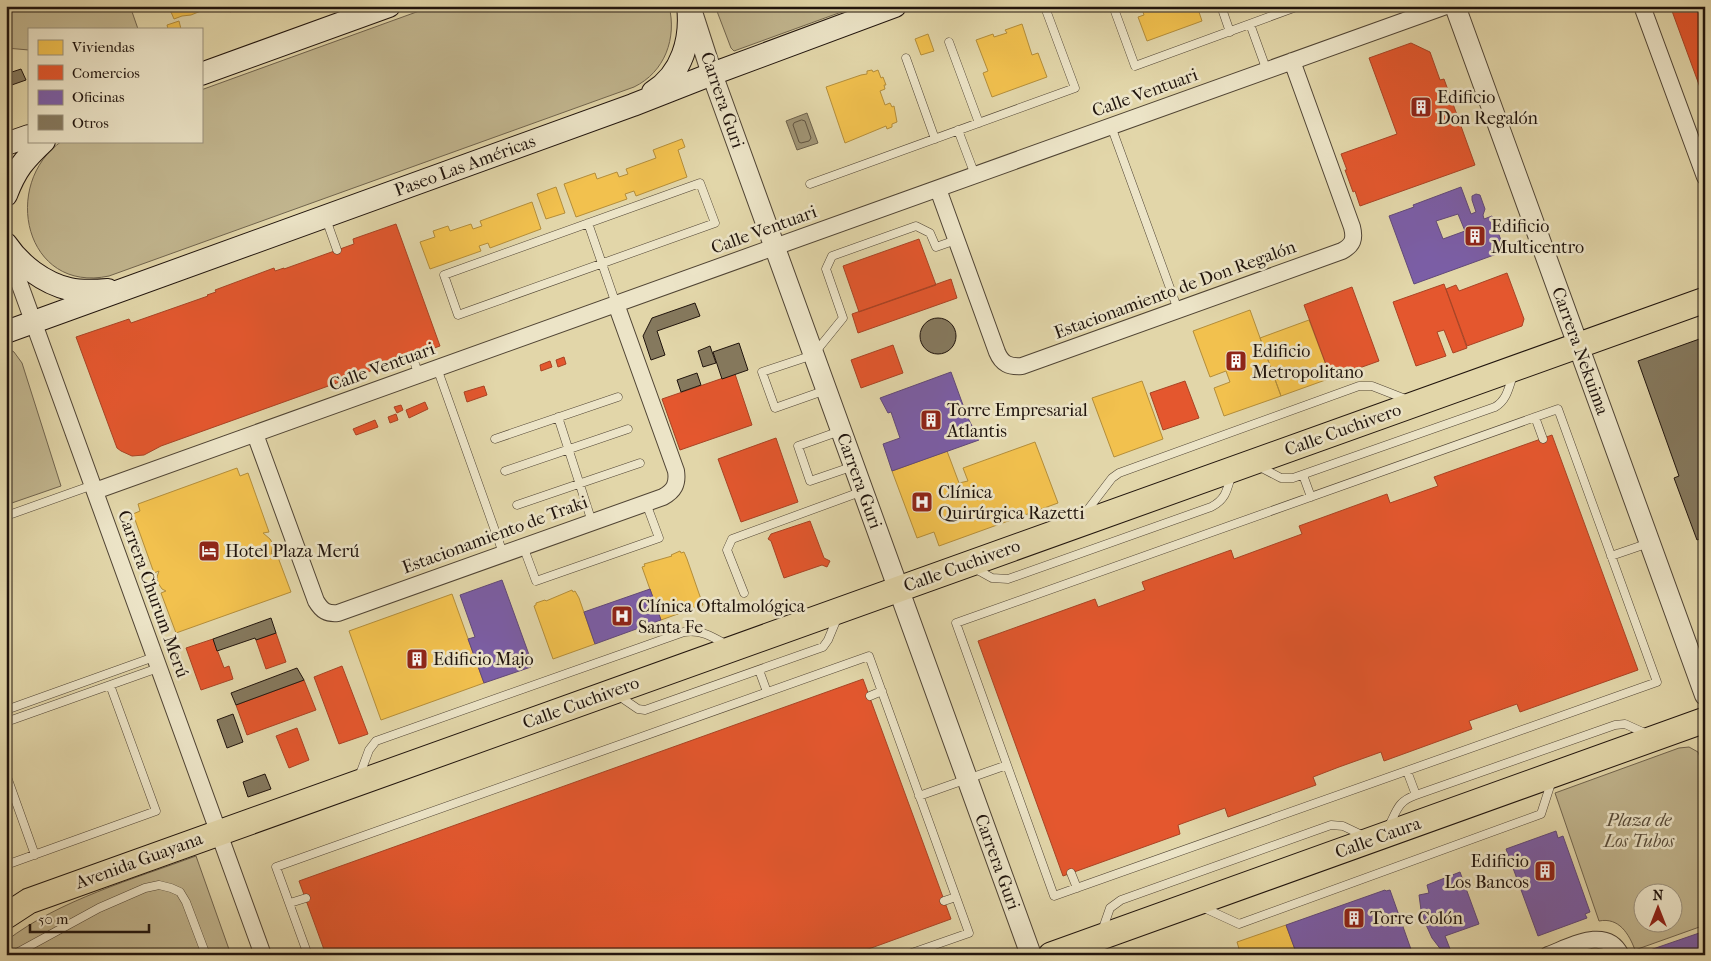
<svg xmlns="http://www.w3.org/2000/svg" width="1711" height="961" viewBox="0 0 1711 961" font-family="'IM FELL French Canon',serif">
<rect width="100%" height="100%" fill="#e2d6a9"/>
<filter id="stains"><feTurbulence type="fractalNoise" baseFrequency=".004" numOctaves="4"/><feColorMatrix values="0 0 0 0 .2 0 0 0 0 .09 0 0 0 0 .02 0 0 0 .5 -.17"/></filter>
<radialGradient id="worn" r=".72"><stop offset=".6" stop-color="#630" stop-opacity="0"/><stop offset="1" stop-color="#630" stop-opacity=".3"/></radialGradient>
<path fill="#c1b58e" stroke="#70644e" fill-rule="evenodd" d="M6 6H130L138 29H29V50L6 48Z
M433 6H669C677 38 665 72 634 87L109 276C25 294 0 184 62 141H201V90Z
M715 6H858L734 51 731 48Z
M6 347 14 352 22 363 61 486 6 505Z
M1689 747 1698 752 1705 769V925L1635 950C1629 934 1619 917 1599 921L1555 793 1679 748ZM1644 894H1674V924H1644Z
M196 856 231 955H6V941C59 900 134 879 196 856Z"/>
<path fill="#a09474" stroke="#6d614b" d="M807 113 818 143 797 150 786 121Z"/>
<path fill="#f2c14e" stroke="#b38d3a" d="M169 6H213L191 15 182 16 174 19 171 12 169 11 170 9Z
M228 6H241L242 8 230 12Z
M1141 6H1197L1202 21 1147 41 1138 17 1144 15Z
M179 21 181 29H168L167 25Z
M1022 24 1032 55 1038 53 1047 77 992 97 983 73 988 71 976 40 993 34 994 37 1007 33 1005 30Z
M928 34 934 51 921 55 915 39Z
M872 70 873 72 878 70 881 78 883 77 886 85H884L885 89 880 91 885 105 890 103 892 107 894 106 897 122 892 124V127L887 129 886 126 845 143 826 87 861 75 867 74V71Z
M682 139 685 147 678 150 687 177 636 196 634 191 625 194 627 199 576 217 564 184 595 173 597 179 617 172 619 177 628 174 626 169 656 158 653 150Z
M556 187 565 213 546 219 537 194Z
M532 202 541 229 490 248 488 243 479 246 481 251 430 269 420 242 435 237 433 231 448 226 450 231 471 224 473 229 482 226 480 221Z
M1250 310 1281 396 1224 416 1214 388 1230 382 1226 371 1210 377 1193 331Z
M1309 320 1331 378 1281 396 1260 338Z
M1142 381 1163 439 1114 457 1092 398Z
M1035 442 1058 503 939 546 934 532 917 538 892 471 947 451 959 483 968 481 963 468Z
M237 468 240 476 248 473 269 532 263 533 270 539 273 544 271 554 276 552 291 592 176 633 161 593 166 591 162 589 158 583 157 577 159 571 154 573 133 514 140 511 138 504Z
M680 551 681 553 684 552 687 559 703 605 661 620 642 567 645 566 644 564 672 556 671 555Z
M572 590 573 592 575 591 579 598 595 644 553 659 534 606 536 605V603L545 600 546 601Z
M452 594 484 683 381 720 349 631Z
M1286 925 1297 955H1236V954L1240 952 1237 942Z"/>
<path fill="#e4572e" stroke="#a94324" d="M1670 6H1705V101L1672 11Z
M1411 43 1430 52 1440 80 1444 79 1475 165 1360 206 1355 191 1353 192 1345 170H1347L1341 154 1397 134 1369 58Z
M396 224 440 346 161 446 144 455 132 456 121 451 117 448 76 337 129 319 131 323 208 296 207 295 216 292 215 290 274 268 275 271 284 268V269L354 244 353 239Z
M919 239 936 285 859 312 843 266Z
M1507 273 1524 319 1522 326 1467 346 1446 289 1456 285 1459 291Z
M951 279 957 298 858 333 852 314Z
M1444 284 1467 348 1453 353 1444 330 1437 332 1446 356 1416 366 1393 302Z
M1352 287 1379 361 1331 378 1304 305Z
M893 345 903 373 861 388 851 360Z
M564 357 566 364 558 367 556 360Z
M550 361 552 367 541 371 540 365Z
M735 374 752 425 680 450 662 399Z
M1185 381 1199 418 1163 430 1150 393Z
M484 386 487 395 467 402 464 392Z
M425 402 428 409 409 418 406 410Z
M401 405 403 410 397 413 394 407Z
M396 414 398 420 390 423 388 417Z
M375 420 378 427 356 435 353 429Z
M1552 435 1638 670 1520 712 1517 704 1469 721 1472 729 1384 761 1381 752 1339 767 1313 777 1316 785 1228 817 1225 808 1178 825 1180 834 1063 876 978 641 1095 599 1098 607 1145 590 1142 582 1231 550 1234 559 1302 534 1299 526 1387 494 1390 503 1438 486 1434 477Z
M776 438 798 502 741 522 718 459Z
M810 521 824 558 830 561 827 567 822 565 784 578 771 541 768 539 771 534Z
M276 633 286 662 266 669 256 640Z
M213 639 224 668 229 666 233 679 201 690 186 648Z
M342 666 368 734 339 744 314 677Z
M863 679 951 919 852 955H326L299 881Z
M304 680 316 710 247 735 236 705Z
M297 728 309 760 289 768 276 736Z"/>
<path fill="#7b5ea7" stroke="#604879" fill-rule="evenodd" d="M1461 187 1471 214 1476 212 1472 200V196L1476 194 1480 195 1485 209 1483 215 1484 219 1492 216 1505 251 1414 284 1389 216 1414 207 1413 205ZM1458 214 1465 231 1443 239 1436 221Z
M951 372 963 405 960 406 963 415 966 414 979 440 892 471 883 444 900 438 891 412 888 413 880 398Z
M502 580 532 663 530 664 531 667 484 683 468 639 475 637 460 595Z
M650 589 661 620 595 644 584 612Z
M1556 831 1558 838 1563 836 1590 912 1585 914 1587 918 1538 936 1506 849Z
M1460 872 1479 924 1445 936 1452 954 1445 955 1432 938 1427 927 1421 910 1419 895 1429 893 1427 885Z
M1385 890 1386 891 1390 890 1413 955H1297L1286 925Z
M1705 931V955H1651L1650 950Z"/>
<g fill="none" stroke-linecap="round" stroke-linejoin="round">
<path stroke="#605440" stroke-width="1" d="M802 120 805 121 811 138 809 141 801 143 799 142 793 125 794 123Z"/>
</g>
<path fill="#85795e" stroke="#20140d" d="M6 67 9 73 21 69 26 80 6 87Z
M695 303 700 316 657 331 665 355 651 360 643 336 652 318Z
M920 336a18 18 0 1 1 36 0a18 18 0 1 1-36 0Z
M1705 337V547L1702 538 1697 540 1674 478 1679 476 1638 361Z
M739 343 748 370 722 379 713 352Z
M710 346 716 363 703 367 698 351Z
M697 373 701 385 681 392 677 380Z
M271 618 276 633 256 640 255 638 217 651 213 639Z
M297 668 304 680 236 705 231 693Z
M233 714 243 742 227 748 217 720Z
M265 774 271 789 248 797 243 782Z"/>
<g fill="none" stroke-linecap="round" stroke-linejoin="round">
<g stroke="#504434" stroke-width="9">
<path id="service" d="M1113 6 1135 66 1299 6
M1221 6 1230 32
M1250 24 1267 71
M949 42 979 123
M906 58 935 139
M1111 126 1178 310
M958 130 975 175
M700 183 715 223 458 315 444 275Z
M810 184 1075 88 1046 10
M326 219 337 250
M588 223 616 304
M412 356 419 375
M437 368 503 553
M826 390 775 408 762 372 813 355 843 318 826 269 832 256 916 226 930 233 936 247 956 240
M1558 409 1657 682 1054 896 956 623Z
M558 417 592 522
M1535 417 1543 439
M840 431 798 446 810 481 854 466
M495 439 618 397
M1258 466 1281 478H1293L1495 407C1507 400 1509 387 1513 375
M505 471 628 429
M1303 475 1311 497
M517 505 640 463
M6 516 93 485
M1083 516 1112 478 1119 473 1359 386H1372L1408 400
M523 546 536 581 659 538 646 503
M1611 556 1649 543
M974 568 992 578 1008 579 1211 507C1225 500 1227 491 1231 476
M744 593 727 550 732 539 863 491
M759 670 767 692
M619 696 638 709 645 710 823 647 828 640 838 616
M870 696 882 691
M6 710 154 657
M6 722 158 668
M1407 771 1416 795
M6 774 35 855
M359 777 369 750 376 741 684 632C700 629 713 637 727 645
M919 796 1007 765
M1389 826C1397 810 1398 801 1416 795L1615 725 1625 724 1647 734
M6 865 156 811 110 685
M1071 873 1077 888
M944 901 956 897
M290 903 306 898
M1202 907 1239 924 1541 814 1552 780
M1102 931 1110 908 1121 900 1331 825 1343 826 1364 836
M13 955 99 908 145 888 159 885 171 888 180 892 186 902 206 955
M308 955 276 867 869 656 969 933 906 955"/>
</g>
<g stroke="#504434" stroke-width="18">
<path id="minor" d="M1642 6 1705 177
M938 189 997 352C1002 364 1009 367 1022 366L1342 251C1353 245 1355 239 1352 227L1292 61
M8 252 263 955
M255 434 316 601C322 611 327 614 338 613L663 497C674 491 678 484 676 471L616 304
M95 491 1446 6
M1548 955C1570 947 1606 925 1621 955"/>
</g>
<g stroke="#504434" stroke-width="22">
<path id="tertiary" d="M1455 6 1705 695
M691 9 712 74 1031 955"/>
</g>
<g stroke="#20140d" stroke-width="24">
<path id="secondary" d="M201 74 389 6
M653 92C682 74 692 39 688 6
M6 144 29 136
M6 195C16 169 24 160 44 141
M6 244C20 265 44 283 69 289 82 292 96 291 108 290
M6 332 633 105 712 74 895 6"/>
</g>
<g stroke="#20140d" stroke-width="27">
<path id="primary" d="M6 916 29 901 1705 300
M1051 955 1705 720"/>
</g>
<use href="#service" stroke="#ece4c7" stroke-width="8"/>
<use href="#minor" stroke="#ece4c7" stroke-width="16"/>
<use href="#tertiary" stroke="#ece4c7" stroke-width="20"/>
<use href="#secondary" stroke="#ece4c7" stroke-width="22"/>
<use href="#primary" stroke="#e2d6a9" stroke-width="25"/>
</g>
<defs>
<g id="building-square" transform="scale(1.125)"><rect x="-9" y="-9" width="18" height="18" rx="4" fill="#8f2418" stroke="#ece4c7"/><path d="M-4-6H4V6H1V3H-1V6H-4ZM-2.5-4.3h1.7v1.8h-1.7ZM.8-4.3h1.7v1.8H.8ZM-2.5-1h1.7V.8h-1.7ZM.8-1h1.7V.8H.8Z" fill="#fff"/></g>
<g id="hospital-square" transform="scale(1.125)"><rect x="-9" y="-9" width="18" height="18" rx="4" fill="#8f2418" stroke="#ece4c7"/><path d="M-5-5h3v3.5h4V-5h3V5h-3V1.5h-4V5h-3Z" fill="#fff"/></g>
<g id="hotel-square" transform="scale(1.125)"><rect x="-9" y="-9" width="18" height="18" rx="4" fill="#8f2418" stroke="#ece4c7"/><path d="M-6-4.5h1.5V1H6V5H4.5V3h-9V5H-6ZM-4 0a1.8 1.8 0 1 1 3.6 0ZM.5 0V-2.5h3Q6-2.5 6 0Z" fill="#fff"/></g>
</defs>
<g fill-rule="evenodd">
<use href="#building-square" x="1421" y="107"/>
<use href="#building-square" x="1475" y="236"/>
<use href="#building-square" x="1236" y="361"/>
<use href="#building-square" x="931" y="420"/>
<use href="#hospital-square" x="922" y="502"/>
<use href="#hotel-square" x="209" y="551"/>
<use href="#hospital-square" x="622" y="616"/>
<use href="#building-square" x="417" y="659"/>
<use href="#building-square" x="1545" y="871"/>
<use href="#building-square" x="1354" y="918"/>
</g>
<g text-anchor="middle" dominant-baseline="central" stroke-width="5" stroke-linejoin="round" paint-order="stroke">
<g font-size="18" fill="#20140d" stroke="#ece4c7">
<text transform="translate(1145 93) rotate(-20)">Calle Ventuari</text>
<text transform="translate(722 100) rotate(71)">Carrera Guri</text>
<text transform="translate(465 166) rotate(-20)">Paseo Las Américas</text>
<text transform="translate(764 230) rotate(-20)">Calle Ventuari</text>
<text transform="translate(1175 290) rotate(-20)">Estacionamiento de Don Regalón</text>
<text transform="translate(1580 351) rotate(70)">Carrera Nekuima</text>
<text transform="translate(382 367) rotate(-20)">Calle Ventuari</text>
<text transform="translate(1343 430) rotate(-20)">Calle Cuchivero</text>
<text transform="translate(859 481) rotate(70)">Carrera Guri</text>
<text transform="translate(495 535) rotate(-20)">Estacionamiento de Traki</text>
<text transform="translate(962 566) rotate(-20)">Calle Cuchivero</text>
<text transform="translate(153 594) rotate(70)">Carrera Churum Merú</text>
<text transform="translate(581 703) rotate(-20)">Calle Cuchivero</text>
<text transform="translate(1378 838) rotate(-20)">Calle Caura</text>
<text transform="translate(139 861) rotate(-20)">Avenida Guayana</text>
<text transform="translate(997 862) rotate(70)">Carrera Guri</text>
</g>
<g font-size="18" fill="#20140d" stroke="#ece4c7" text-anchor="start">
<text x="1437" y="97">Edificio<tspan x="1437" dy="21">Don Regalón</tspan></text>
<text x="1491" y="226">Edificio<tspan x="1491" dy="21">Multicentro</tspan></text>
<text x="1252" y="351">Edificio<tspan x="1252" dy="21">Metropolitano</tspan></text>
<text x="947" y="410">Torre Empresarial<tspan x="947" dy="21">Atlantis</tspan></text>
<text x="938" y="492">Clínica<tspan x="938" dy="21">Quirúrgica Razetti</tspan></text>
<text x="225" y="551">Hotel Plaza Merú</text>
<text x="638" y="606">Clínica Oftalmológica<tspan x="638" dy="21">Santa Fe</tspan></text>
<text x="433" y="659">Edificio Majo</text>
<text x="1529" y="861" text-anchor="end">Edificio<tspan x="1529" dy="21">Los Bancos</tspan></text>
<text x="1370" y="918">Torre Colón</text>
</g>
<g font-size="18" font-style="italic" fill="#584c3a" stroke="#ece4c7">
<text x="1639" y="820">Plaza de<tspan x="1639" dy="21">Los Tubos</tspan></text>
</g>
</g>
<rect width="1711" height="961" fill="none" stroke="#e2d6a9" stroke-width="25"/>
<rect x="8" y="8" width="1696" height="946" fill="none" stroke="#20140d" stroke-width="2.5"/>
<rect x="12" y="12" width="1686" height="936" fill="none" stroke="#20140d"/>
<rect x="28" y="28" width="175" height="115" fill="#ece4c7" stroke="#9a917d"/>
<rect x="38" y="40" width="25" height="15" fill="#f2c14e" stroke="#9a917d"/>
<text x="72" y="52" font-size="15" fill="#20140d">Viviendas</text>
<rect x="38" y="65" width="25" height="15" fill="#e4572e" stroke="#9a917d"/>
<text x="72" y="78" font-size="15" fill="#20140d">Comercios</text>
<rect x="38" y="90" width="25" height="15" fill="#7b5ea7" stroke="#9a917d"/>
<text x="72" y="102" font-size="15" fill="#20140d">Oficinas</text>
<rect x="38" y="115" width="25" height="15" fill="#85795e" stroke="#9a917d"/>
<text x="72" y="128" font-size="15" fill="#20140d">Otros</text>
<g transform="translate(1658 908)"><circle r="24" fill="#ece4c7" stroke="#9a917d"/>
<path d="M0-4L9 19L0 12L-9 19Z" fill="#8f2418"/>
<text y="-8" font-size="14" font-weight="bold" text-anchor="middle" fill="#20140d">N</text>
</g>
<path d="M30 924v8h119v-8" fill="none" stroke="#20140d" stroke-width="2.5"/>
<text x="38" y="924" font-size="15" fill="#20140d" stroke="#ece4c7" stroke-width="4" paint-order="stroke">50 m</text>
<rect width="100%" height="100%" filter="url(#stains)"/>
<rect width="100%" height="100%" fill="url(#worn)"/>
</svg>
